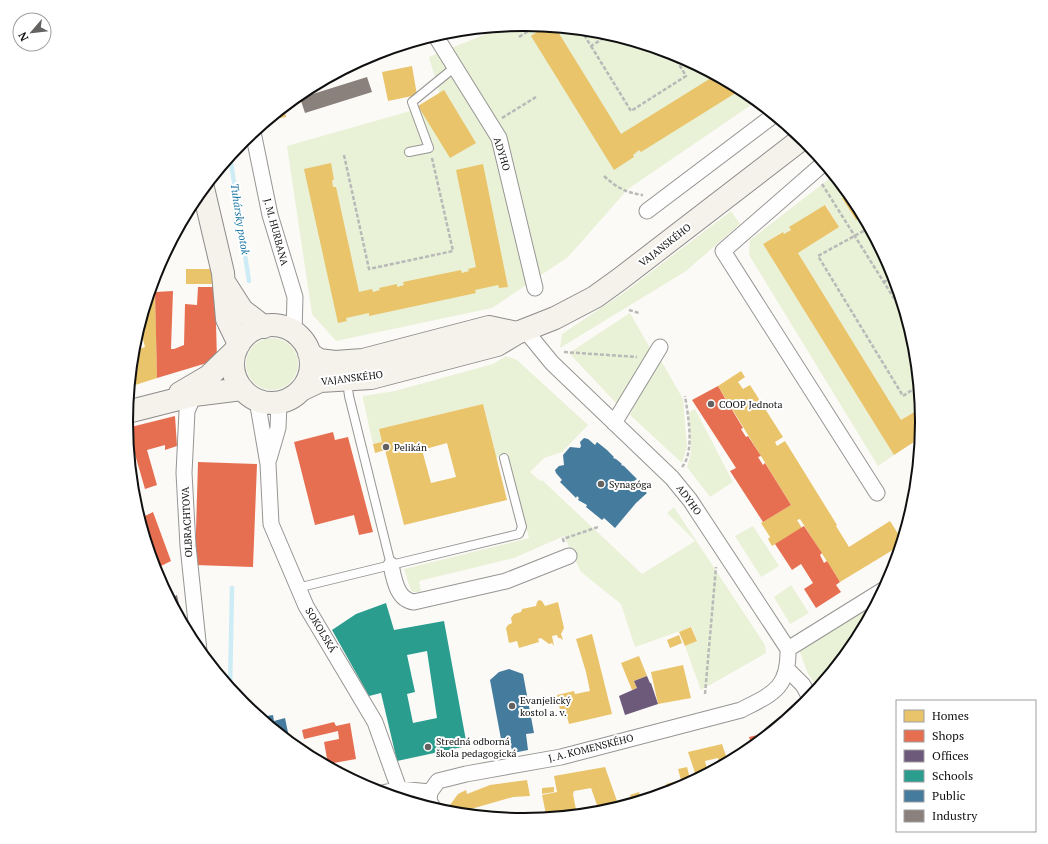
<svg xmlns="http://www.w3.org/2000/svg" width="1048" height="844" viewBox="0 0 1048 844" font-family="'PT Serif',serif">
<rect width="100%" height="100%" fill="#fcfaf7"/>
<path fill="#e9f1d7" d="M524 24C550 27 578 26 603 32 653 44 717 68 757 101L628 189 568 257 492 308 336 341 312 314 287 146 442 102 429 57 506 26Z
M834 175 849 194 842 198 855 219 863 215 892 270 914 345 921 408 901 420 798 253 839 227 826 205 790 227 791 230 784 234 782 232 763 244 894 455 878 466 749 255 750 240Z
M731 211 740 224 686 271 560 348 562 334 622 294Z
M630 313 650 348 622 399 616 403 569 353Z
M246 364a26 26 0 1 1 52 0a26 26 0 1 1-52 0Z
M506 356 517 360 588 425 562 452 544 458 530 472 540 481 542 480 642 574 695 541 667 513 674 507 765 645 766 653 701 690 685 646 697 641 692 627 635 647 621 604 581 572 564 536 514 558 419 581 421 592H414L411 591 404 569 529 538 508 454 496 458 483 404 379 429 382 442 373 444 363 399V396L395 391 493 364Z
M658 362H662L683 399 687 447 682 463 630 415 653 367Z
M695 409 733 482 710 497 687 467 691 453 689 412Z
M753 526 779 566 761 577 735 536Z
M791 585 809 613 790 624 774 597Z
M877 601 855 643 818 688 808 674 798 647Z"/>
<path fill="#e9c46a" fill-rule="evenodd" d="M546 26 555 27 621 134 711 78 706 70 742 89 641 152 639 150 633 155 634 157 614 170 531 36Z
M379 52 380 54 361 62 360 60Z
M412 66 417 95 388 101 382 72Z
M318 83 320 88 299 94 303 91Z
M444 90 476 143 450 158 418 106Z
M284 107 286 117 274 119 273 116Z
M331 163 334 180H332L333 187H336L359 292 372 289 373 292 380 290 379 288 397 284V287L404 285 403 282 461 270 462 273 469 271 468 269 476 267 456 170 483 164 508 287 499 288 498 285 475 290 476 293 369 316V313L346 318 347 321 338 323 304 169Z
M849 194 863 215 856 220 842 198Z
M825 205 839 227 798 253 901 420 921 408 922 422 920 438 919 436 913 440 914 442 894 455 763 244 783 232 784 234 791 230 789 227Z
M186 269H213V284H186Z
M152 283 153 289H155L157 378 129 387 133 351 145 347 142 335V318Z
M741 371 745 377 738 382 743 389 750 385 783 437 775 442 777 446 785 441 837 525 836 526 849 547 890 521 902 540 901 545 840 582 800 519 797 520 802 528 772 546 768 539 770 537 761 523 791 505 718 386Z
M483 404 507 500 404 525 385 450 375 453 373 444 382 442 379 429ZM447 443 456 477 431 483 422 450Z
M134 496 142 518 139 519 134 499Z
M539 600 542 601 545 606 558 602 564 628 561 634 563 640 560 638H558L557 635 552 636 554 646 552 643 549 644 541 638 538 639 539 642 519 648 517 641 509 643 506 628 508 625 512 623 511 618 514 614 521 612 522 609 536 606 537 602Z
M691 627 697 641 685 646 679 632Z
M592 634 612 714 569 724 565 709 560 710 557 695 574 691 575 694 590 691 586 672 576 639Z
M679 635 682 643 670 648 667 640Z
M639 656 647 676 634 681 637 688 632 690 621 663Z
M683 665 691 698 658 704 651 672Z
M722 744 728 762 720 766 718 758 705 761 708 773 697 779 688 752Z
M605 767 617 801 613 809 598 808 591 788 574 791 573 794 577 815 531 819 546 814 542 795 557 792 554 776Z
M687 767 691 782 669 792 666 784 681 780 678 769Z
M527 780 530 796 513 797 457 813H452L450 805 458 794 466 790 467 794 490 785Z
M554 787V792L542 794V788Z
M639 792 641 800 632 803 630 795Z"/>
<path fill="#e76f51" d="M198 287H215L217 360 157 378 155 292 173 291 171 349H174L184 345 185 304 197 305Z
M718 386 726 400 724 401 729 409 731 408 743 428 741 429 746 437 748 436 761 456 758 457 763 465 765 463 791 505 763 522 730 471 736 468 692 400Z
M175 416 177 446 165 450V445L147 450 157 485 145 489 132 444 128 445 127 428Z
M333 432 335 440 348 437 373 532 359 535 354 515 315 525 294 442Z
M198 462 257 464 253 567 195 565Z
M153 512 171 561 157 568 151 557 139 519Z
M804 526 822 553 820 555 824 563 827 561 840 582 836 585 841 592 816 608 804 589 813 583 801 564 792 570 775 544Z
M334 722 336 726 350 723 356 759 328 764 324 742 339 739 338 731 304 739 302 730Z
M770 732 768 734 752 747 749 737Z"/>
<path fill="#6d597a" d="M647 676 650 683H651L658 704 625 715 619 696 637 688 634 681Z"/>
<path fill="#2a9d8f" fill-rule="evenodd" d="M386 603 394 630 444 621 467 746 397 761 381 693 369 696 332 630 356 614ZM427 651 437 718 413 723 407 694 415 692 407 655Z"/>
<path fill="#457b9d" d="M584 438 588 439 595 445 597 442 607 450 614 457 613 458 616 459 622 464 621 465 624 466 637 479 634 481 636 483 638 481 642 485 640 487 647 493 636 503 615 528 604 518 602 520 586 507 587 505 578 500 579 498 577 496 576 498 560 482 562 480 556 473 555 470 559 466 564 465 563 455 570 447 580 448 581 446 580 442Z
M509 669 523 674 534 733 526 734 528 750 513 753 508 737 501 739 490 680 499 672Z
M273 715 274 721 285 718 290 742 261 719V717Z"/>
<path fill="#8a817c" d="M367 77 372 92 305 113 300 98Z
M177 595 184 626 169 599Z"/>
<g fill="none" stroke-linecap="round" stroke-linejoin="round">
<path stroke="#cdecf6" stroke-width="4.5" d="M230 156 249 281
M230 689 232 588"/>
<g stroke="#969594" stroke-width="10">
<path id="lane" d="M409 152 429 148 412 102 455 67
M391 565 519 534 522 527 504 458
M297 588 391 565 349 396 347 381"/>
</g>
<g stroke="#969594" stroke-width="17">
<path id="street" d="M435 35 499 138 535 288
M253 132 270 215 295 297 294 332
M824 163 723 251 877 493
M647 211 774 115
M194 395 187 411 184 473 188 546 199 651
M257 400 268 464 271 524 306 606 375 722 399 789
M614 423 660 347
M269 459 278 428 279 403
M391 565C394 579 397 600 414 602L506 581 569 556
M788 649 883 590
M788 670 803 685 810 698
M430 792 429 800 433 808
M383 793 399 789 430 792 438 781 466 774 561 757 741 710C772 694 789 689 788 649L690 500 672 478 552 363 525 330"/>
</g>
<g stroke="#8d8c8b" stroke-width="24">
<path id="secondary" d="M203 188 223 273 227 319 239 344
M226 285 242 310 264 327
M233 364a39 39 0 1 1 78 0a39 39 0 1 1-78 0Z
M309 353 319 360 335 362 363 360 489 327 517 333
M301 390 320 381 371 378 497 345 517 333 555 318 595 297 620 279 803 138
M180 393 209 376 236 350
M127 412 194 395 242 389"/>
</g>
<path stroke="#b9b9b8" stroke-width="2.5" stroke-dasharray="4 2" stroke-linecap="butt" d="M581 30 591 46 610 34
M519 37 538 25
M591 46 631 111 686 76 672 53
M502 118 536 97
M344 155 369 269 453 251 432 158
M604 176C616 187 626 193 643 195
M822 184 907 319
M869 228 818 256 903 396 918 386
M883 282 894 278
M629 310 639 313
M564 352 637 357
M682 467C695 452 688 415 685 396
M564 542 563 539 598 527
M705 694 716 567"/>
<use href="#lane" stroke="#fffefe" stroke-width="8"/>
<use href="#street" stroke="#fffefe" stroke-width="15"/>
<use href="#secondary" stroke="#f5f2eb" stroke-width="22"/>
</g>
<g fill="#636261" stroke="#fff" stroke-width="1.5">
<circle cx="711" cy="404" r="4"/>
<circle cx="386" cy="447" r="4"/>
<circle cx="601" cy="484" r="4"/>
<circle cx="512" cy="706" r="4"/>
<circle cx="428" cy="747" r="4"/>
</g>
<g text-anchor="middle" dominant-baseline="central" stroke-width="4" stroke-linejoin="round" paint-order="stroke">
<g font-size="10" fill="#101010" stroke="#fff">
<text transform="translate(502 154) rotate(73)">ADYHO</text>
<text transform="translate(276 232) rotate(75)">J. M. HURBANA</text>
<text transform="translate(665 245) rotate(-38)">VAJANSKÉHO</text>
<text transform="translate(352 378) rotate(-7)">VAJANSKÉHO</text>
<text transform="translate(689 500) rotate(54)">ADYHO</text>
<text transform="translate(187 522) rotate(-93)">OLBRACHTOVA</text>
<text transform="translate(321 630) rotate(59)">SOKOLSKÁ</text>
<text transform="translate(591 748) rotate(-14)">J. A. KOMENSKÉHO</text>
</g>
<g font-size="10" fill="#101010" stroke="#fff" text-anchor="start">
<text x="719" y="404">COOP Jednota</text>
<text x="394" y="447">Pelikán</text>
<text x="609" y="484">Synagóga</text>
<text x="520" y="700">Evanjelický<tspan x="520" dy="12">kostol a. v.</tspan></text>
<text x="436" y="741">Stredná odborná<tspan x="436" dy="12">škola pedagogická</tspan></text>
</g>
<g font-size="11" font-style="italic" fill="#1a77a2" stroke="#fff">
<text transform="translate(240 219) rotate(81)">Tuhársky potok</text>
</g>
</g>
<path d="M0 0H1048V844H0ZM133 422a391 391 0 1 1 782 0a391 391 0 1 1-782 0Z" fill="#fff" fill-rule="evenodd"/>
<path fill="none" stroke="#101010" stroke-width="2" d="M133 422a391 391 0 1 1 782 0a391 391 0 1 1-782 0Z"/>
<rect x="896" y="700" width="140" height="132" fill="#ffffff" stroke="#9f9f9f"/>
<rect x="904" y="710" width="20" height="12" fill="#e9c46a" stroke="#9f9f9f"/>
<text x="932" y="720" font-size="12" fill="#101010">Homes</text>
<rect x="904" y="730" width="20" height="12" fill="#e76f51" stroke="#9f9f9f"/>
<text x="932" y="740" font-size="12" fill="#101010">Shops</text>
<rect x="904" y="750" width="20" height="12" fill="#6d597a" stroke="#9f9f9f"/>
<text x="932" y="760" font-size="12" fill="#101010">Offices</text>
<rect x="904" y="770" width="20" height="12" fill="#2a9d8f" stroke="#9f9f9f"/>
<text x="932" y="780" font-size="12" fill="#101010">Schools</text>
<rect x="904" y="790" width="20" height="12" fill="#457b9d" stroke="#9f9f9f"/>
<text x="932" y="800" font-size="12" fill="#101010">Public</text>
<rect x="904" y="810" width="20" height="12" fill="#8a817c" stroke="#9f9f9f"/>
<text x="932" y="820" font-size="12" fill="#101010">Industry</text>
<g transform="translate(32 32) rotate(242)"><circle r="19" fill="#ffffff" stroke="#9f9f9f"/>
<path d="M0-3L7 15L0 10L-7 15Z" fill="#636261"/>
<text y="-6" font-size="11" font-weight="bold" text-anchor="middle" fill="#101010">N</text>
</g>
</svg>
